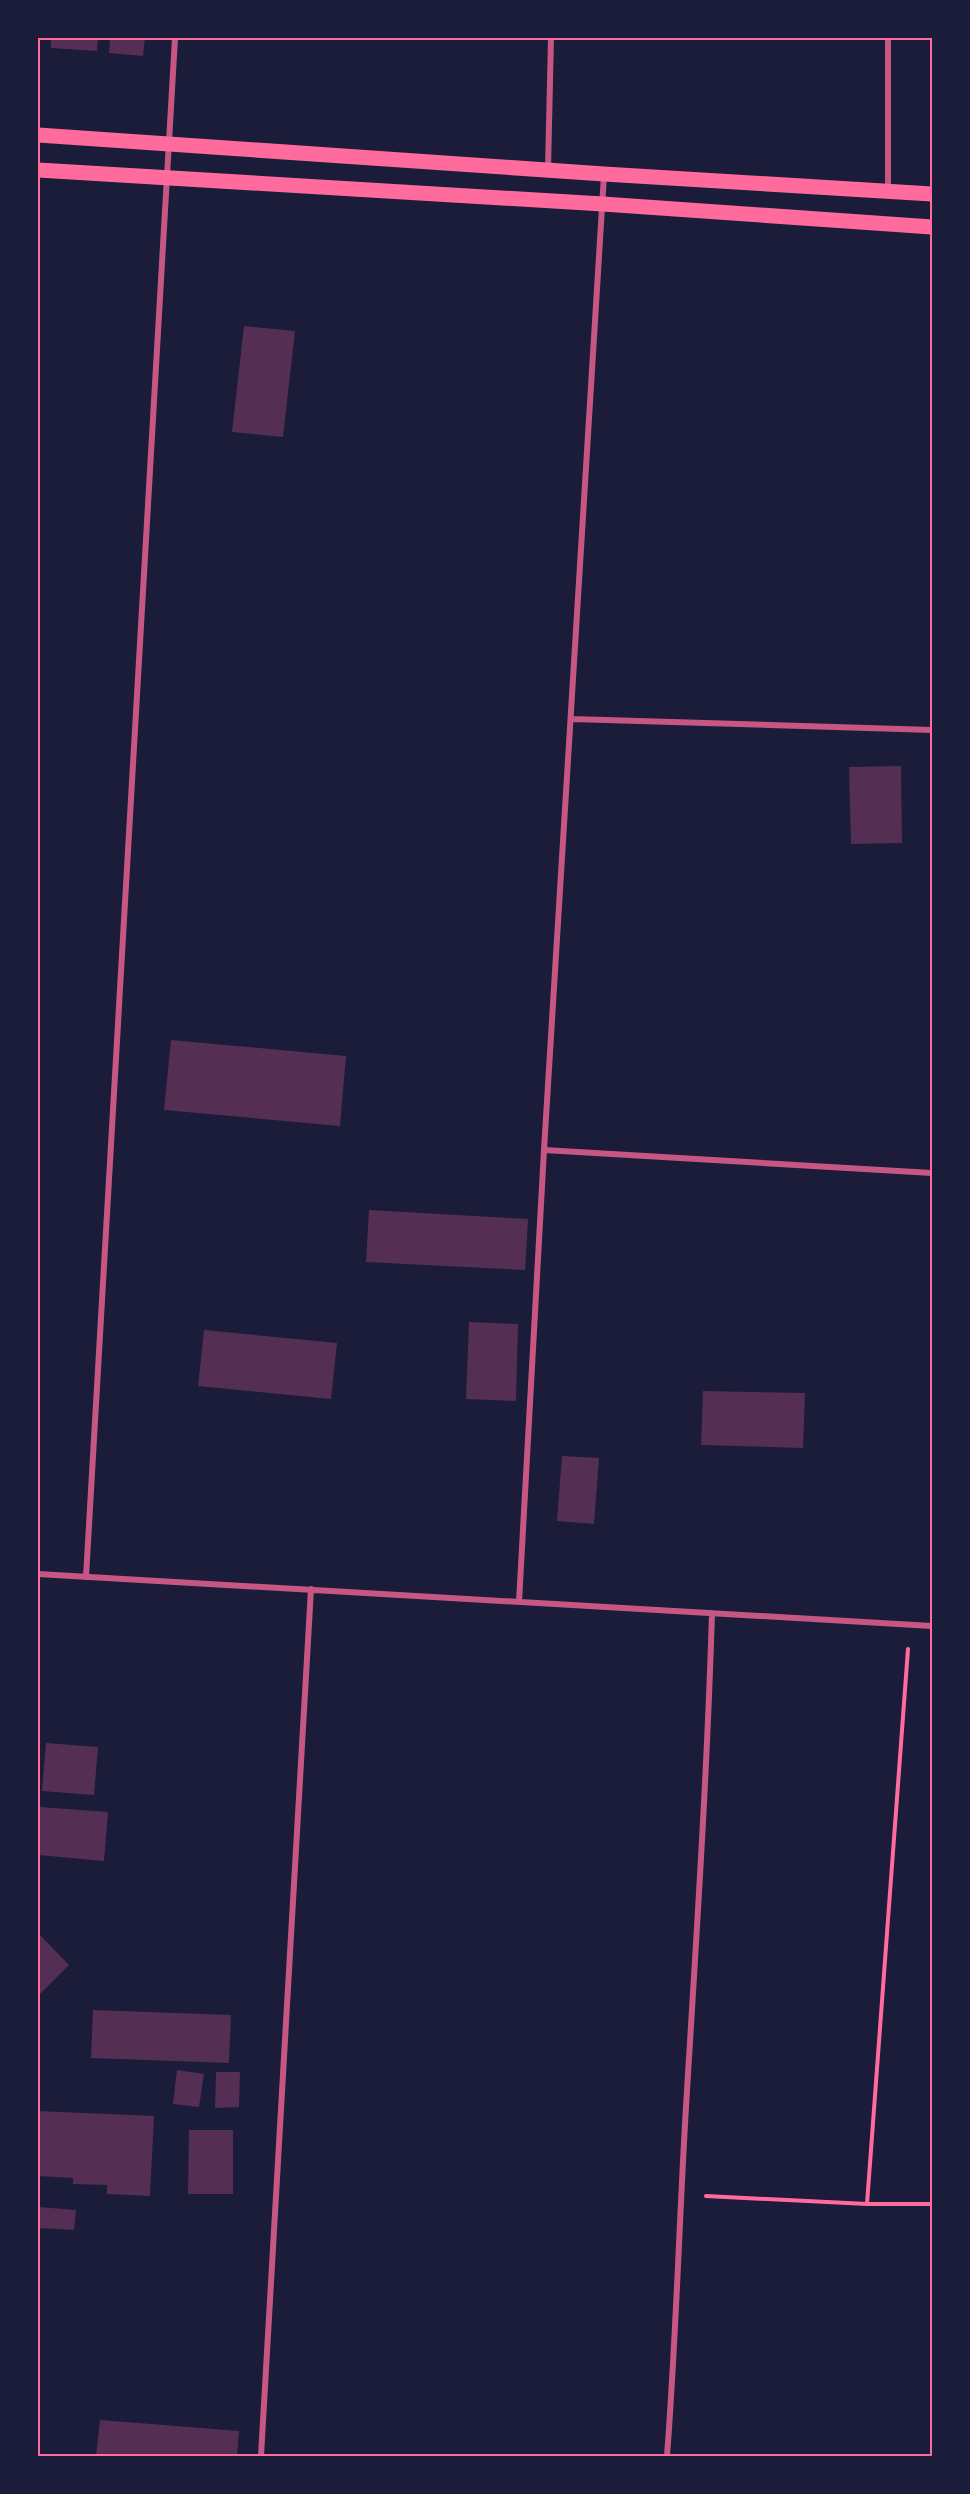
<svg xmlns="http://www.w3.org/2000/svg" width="970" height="2494" viewBox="0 0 970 2494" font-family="Cabin,sans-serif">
<rect width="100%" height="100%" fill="#1b1b3a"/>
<path fill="#542f53" d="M51 38H98L97 51 51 48Z
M110 38H145L143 56 109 53Z
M244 326 295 331 283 437 232 432Z
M901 766 902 843 851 844 849 767Z
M171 1040 346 1056 340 1126 164 1110Z
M369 1210 528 1219 525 1270 366 1262Z
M469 1322 518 1324 516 1401 466 1399Z
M204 1330 337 1343 331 1399 198 1386Z
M703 1391 805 1393 803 1448 701 1445Z
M562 1456 599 1458 594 1524 557 1521Z
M46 1743 98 1747 94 1795 42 1791Z
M40 1807 108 1812 104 1861 38 1855Z
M38 1933 69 1965 38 1996Z
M93 2010 231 2015 229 2063 91 2058Z
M177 2070 204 2074 199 2107 173 2104Z
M216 2072H240L239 2107 215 2108Z
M38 2111 154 2116 150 2196 107 2194V2185L73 2184V2178L38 2176Z
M189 2130H233V2194H188Z
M38 2207 76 2210 74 2230 38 2228Z
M100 2420 239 2431 237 2456H96Z"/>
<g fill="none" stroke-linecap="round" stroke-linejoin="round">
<path stroke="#ff6b9d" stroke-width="4" d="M706 2196 867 2204H932
M867 2204 908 1649"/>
<path stroke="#c65784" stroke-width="6" d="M548 169 551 38
M888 190V38
M572 719 932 730
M544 1150 932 1173
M38 1574 932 1626
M86 1577 175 38
M519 1602 544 1150 604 175
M261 2456 311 1589
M667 2456C676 2340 679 2224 686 2107 696 1943 707 1778 712 1613"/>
<path stroke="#ff6b9d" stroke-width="15" d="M38 135 604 174 932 194
M38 170 603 204 932 227"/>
</g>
<rect width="970" height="2494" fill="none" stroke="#1b1b3a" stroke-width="78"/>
<rect x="39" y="39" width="892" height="2416" fill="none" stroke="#ff6b9d" stroke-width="2"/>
</svg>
